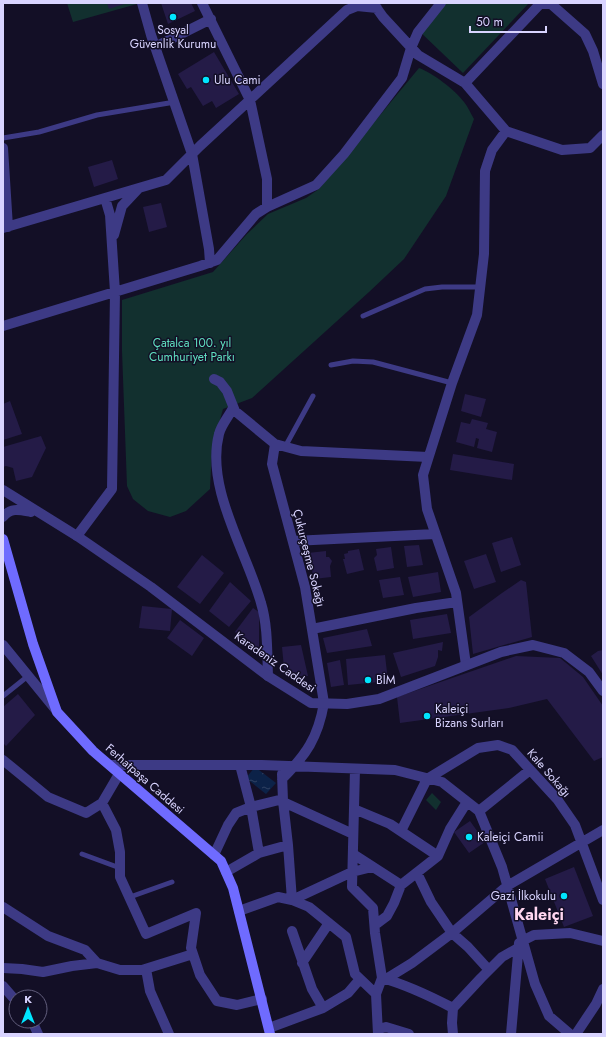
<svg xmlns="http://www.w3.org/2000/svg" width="606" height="1037" viewBox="0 0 606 1037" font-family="Jost,sans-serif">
<defs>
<pattern id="water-ripples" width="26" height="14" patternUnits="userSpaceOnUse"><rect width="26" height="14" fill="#0c2248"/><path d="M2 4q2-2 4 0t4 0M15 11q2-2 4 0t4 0" fill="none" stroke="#2f4163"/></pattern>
</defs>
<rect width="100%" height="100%" fill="#130f26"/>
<path fill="#12302f" d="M67 3H136L137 4 73 22Z
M442 3H529L463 73 417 29Z
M419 68C433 73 455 90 464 102 468 107 471 114 474 119L446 196 404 259 369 292 252 398 223 409 212 449 210 489 186 511 170 517 148 511 133 499 127 486 122 351V300L213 272 247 234 268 214 306 198 319 189Z
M432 793 441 802 436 810 426 800Z"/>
<path fill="url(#water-ripples)" d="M255 767 276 783 266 794 246 778Z"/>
<path fill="#241b47" d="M107 3H127L109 9Z
M161 3H191L195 11 168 24Z
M214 52 239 94 216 108 212 101 203 106 191 87 187 89 178 74Z
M112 160 118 179 94 187 88 167Z
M161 203 167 227 149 232 143 207Z
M465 394 486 399 481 417 461 411Z
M10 401 22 434 3 440V404Z
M472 419 488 423 486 429 497 432 492 452 477 448 479 439 476 438 474 447 456 442 461 422 470 424Z
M41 436 46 448 32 477 16 481 13 468 6 466 3 467V447Z
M453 454 514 464 512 480 450 470Z
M512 537 521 565 501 572 492 543Z
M419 545 423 565 407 567 404 546Z
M391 547 394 568 377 571 374 558 377 555 376 549Z
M359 549 364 570 347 574 343 559H345L344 554 348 553V551Z
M326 551V557H329L332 561 330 566 331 577 314 579 308 553Z
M486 554 496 582 474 589 464 561Z
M202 555 224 573 200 604 177 587Z
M438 572 441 592 413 597 408 577Z
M400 577 404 595 383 598 379 580Z
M521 580 526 582 532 637 473 654 469 617 502 593Z
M230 582 251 601 229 627 209 611Z
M142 606 172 609 170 631 139 628Z
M253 608 259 612V647L255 649 235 632Z
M447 614 451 633 413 639 410 620Z
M180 620 204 638 192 656 167 638Z
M367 629 372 646 327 653 323 638Z
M443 642 442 651 438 650V657L435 666 401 677 393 653Z
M301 645 308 676H297L284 668 282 647Z
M603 650V675L591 656 598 651Z
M385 655 388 681 348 685 346 659Z
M516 656 560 658 583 677 603 706V757L594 761 547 699 509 708 400 723 397 697Z
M340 660 344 685 331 687 327 663Z
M18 694 35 715 6 746 3 743V707Z
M470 821 485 842 469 853 454 832Z
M574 867 593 916 564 927 545 879Z"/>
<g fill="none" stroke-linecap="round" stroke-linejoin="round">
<path stroke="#3d3a85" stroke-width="5" d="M3 138 39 132 97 115 175 102
M363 316 425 289 442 287H480
M331 365 353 361 373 362 452 383
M285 447 313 396
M3 696 28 676
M82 854 120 868
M130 897 172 882"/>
<path stroke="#3d3a85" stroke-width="10" d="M142 3 151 35 192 154 209 249 210 263
M202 3 250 100 267 179V207
M373 3 383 17 418 55 465 83 506 131 562 150 590 148 603 135
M155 47 211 19
M465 83 540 4H551L585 34 593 51 603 84
M3 148 8 227
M3 228 166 180 200 146 347 10 357 6 377 8
M114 235 122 206 138 189
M3 326 200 266 217 260 256 214 267 207 316 185 344 154 402 78 411 48 418 32 441 3
M214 379 220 382 227 391 235 411 275 444 301 451 428 457
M233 408C229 416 221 425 219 434 205 488 247 552 261 603 268 626 267 652 268 676
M275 444 272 464 305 587 324 703C318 738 306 755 282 779
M77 536 112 489 115 292 110 215 105 198
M293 541 435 534
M312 629 416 608 457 602
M466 665 456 593 427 509 423 475 452 383 477 315 484 254 485 171 492 150 506 131
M3 760 48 797 86 813 102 803 119 774
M110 765H262L395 770 442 782 479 811 502 867 535 984 549 1016 570 1034
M240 765 251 807 259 853 288 845
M355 769 352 887 373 908 375 933 382 978 376 994 378 1034
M282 774 283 801 288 845 292 900 352 872 372 867
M102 803 116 830 120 852V877L146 934 196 913 191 948 200 975 217 1001 237 1005 262 999
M354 809 390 824 438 856
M479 811 530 770
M401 831 427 779 478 748 498 745 512 750 557 799 575 825 603 900
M353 854 401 885
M214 855 228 825 236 813 251 807 279 800 353 834
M226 872 259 853
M417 873 431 902 452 933 468 947 489 970
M3 907 48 936 85 950 97 963 120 970H142L193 954
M239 911 278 897 292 900 309 907 346 937 355 974 376 994
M375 925 387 916 394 903 401 885 438 856 450 829 467 802
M292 931 312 989 323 1008
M522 941 534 935 570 933 603 941
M302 963 329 923
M3 968 22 969 43 972 72 966 97 963
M146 969 150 991 169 1034
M382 978C407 985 430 996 453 1008
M386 979 412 963 452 933 507 886 603 830
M3 986 16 1001
M32 1021 38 1034
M269 1028 323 1008 348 993 360 979
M379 1029 386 1027 409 1034
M453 1034 452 1023 453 1008 481 978 502 957 518 948
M511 1034 519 943
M576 1034 596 1004 603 989"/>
<path stroke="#3d3a85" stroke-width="10" d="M3 490 77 536 151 587 268 676 311 703 347 704 379 699 501 652 533 645 564 653 589 672 603 691
M3 517C11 507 20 510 31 512
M3 645 56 710"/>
<path stroke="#6f6bff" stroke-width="10" d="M3 539 33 644 57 712 93 751 221 861 233 888 270 1034"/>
</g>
<g fill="#00e5ff" stroke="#130f26" stroke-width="1.5">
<circle cx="173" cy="17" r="4"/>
<circle cx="206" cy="80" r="4"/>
<circle cx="368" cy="680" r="4"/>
<circle cx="427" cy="716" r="4"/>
<circle cx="469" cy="837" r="4"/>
<circle cx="564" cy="896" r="4"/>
</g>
<g text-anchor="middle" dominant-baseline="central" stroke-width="3" stroke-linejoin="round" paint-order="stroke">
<g font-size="12" fill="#d9d4ff" stroke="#130f26" text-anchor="start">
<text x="173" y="30" text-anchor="middle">Sosyal<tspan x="173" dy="14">Güvenlik Kurumu</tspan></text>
<text x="214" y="80">Ulu Cami</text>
<text x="376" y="680">BİM</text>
<text x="435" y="709">Kaleiçi<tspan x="435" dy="14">Bizans Surları</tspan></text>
<text x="477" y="837">Kaleiçi Camii</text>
<text x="556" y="896" text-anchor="end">Gazi İlkokulu</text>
</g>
<g font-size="12" fill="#5fe0c0" stroke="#130f26">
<text x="192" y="343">Çatalca 100. yıl<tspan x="192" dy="14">Cumhuriyet Parkı</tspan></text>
</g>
<g font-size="12" fill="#d9d4ff" stroke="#130f26">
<text transform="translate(309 558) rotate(76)">Çukurçeşme Sokağı</text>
<text transform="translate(275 662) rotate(35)">Karadeniz Caddesi</text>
<text transform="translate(549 773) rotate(49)">Kale Sokağı</text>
<text transform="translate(145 779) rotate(41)">Ferhatpaşa Caddesi</text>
</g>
<g font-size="16" font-weight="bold" fill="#ffd6f0" stroke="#130f26">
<text x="539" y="914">Kaleiçi</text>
</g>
</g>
<rect width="606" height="1037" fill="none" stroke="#d9d4ff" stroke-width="8"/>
<g transform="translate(28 1009)"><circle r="19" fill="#130f26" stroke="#625e7d"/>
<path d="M0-3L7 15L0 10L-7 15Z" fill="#00e5ff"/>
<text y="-6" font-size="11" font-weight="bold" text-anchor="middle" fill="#d9d4ff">K</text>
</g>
<path d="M470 26v6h76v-6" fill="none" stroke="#d9d4ff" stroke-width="2"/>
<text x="476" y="26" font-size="12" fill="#d9d4ff" stroke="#130f26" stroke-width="3" paint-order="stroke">50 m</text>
</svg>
